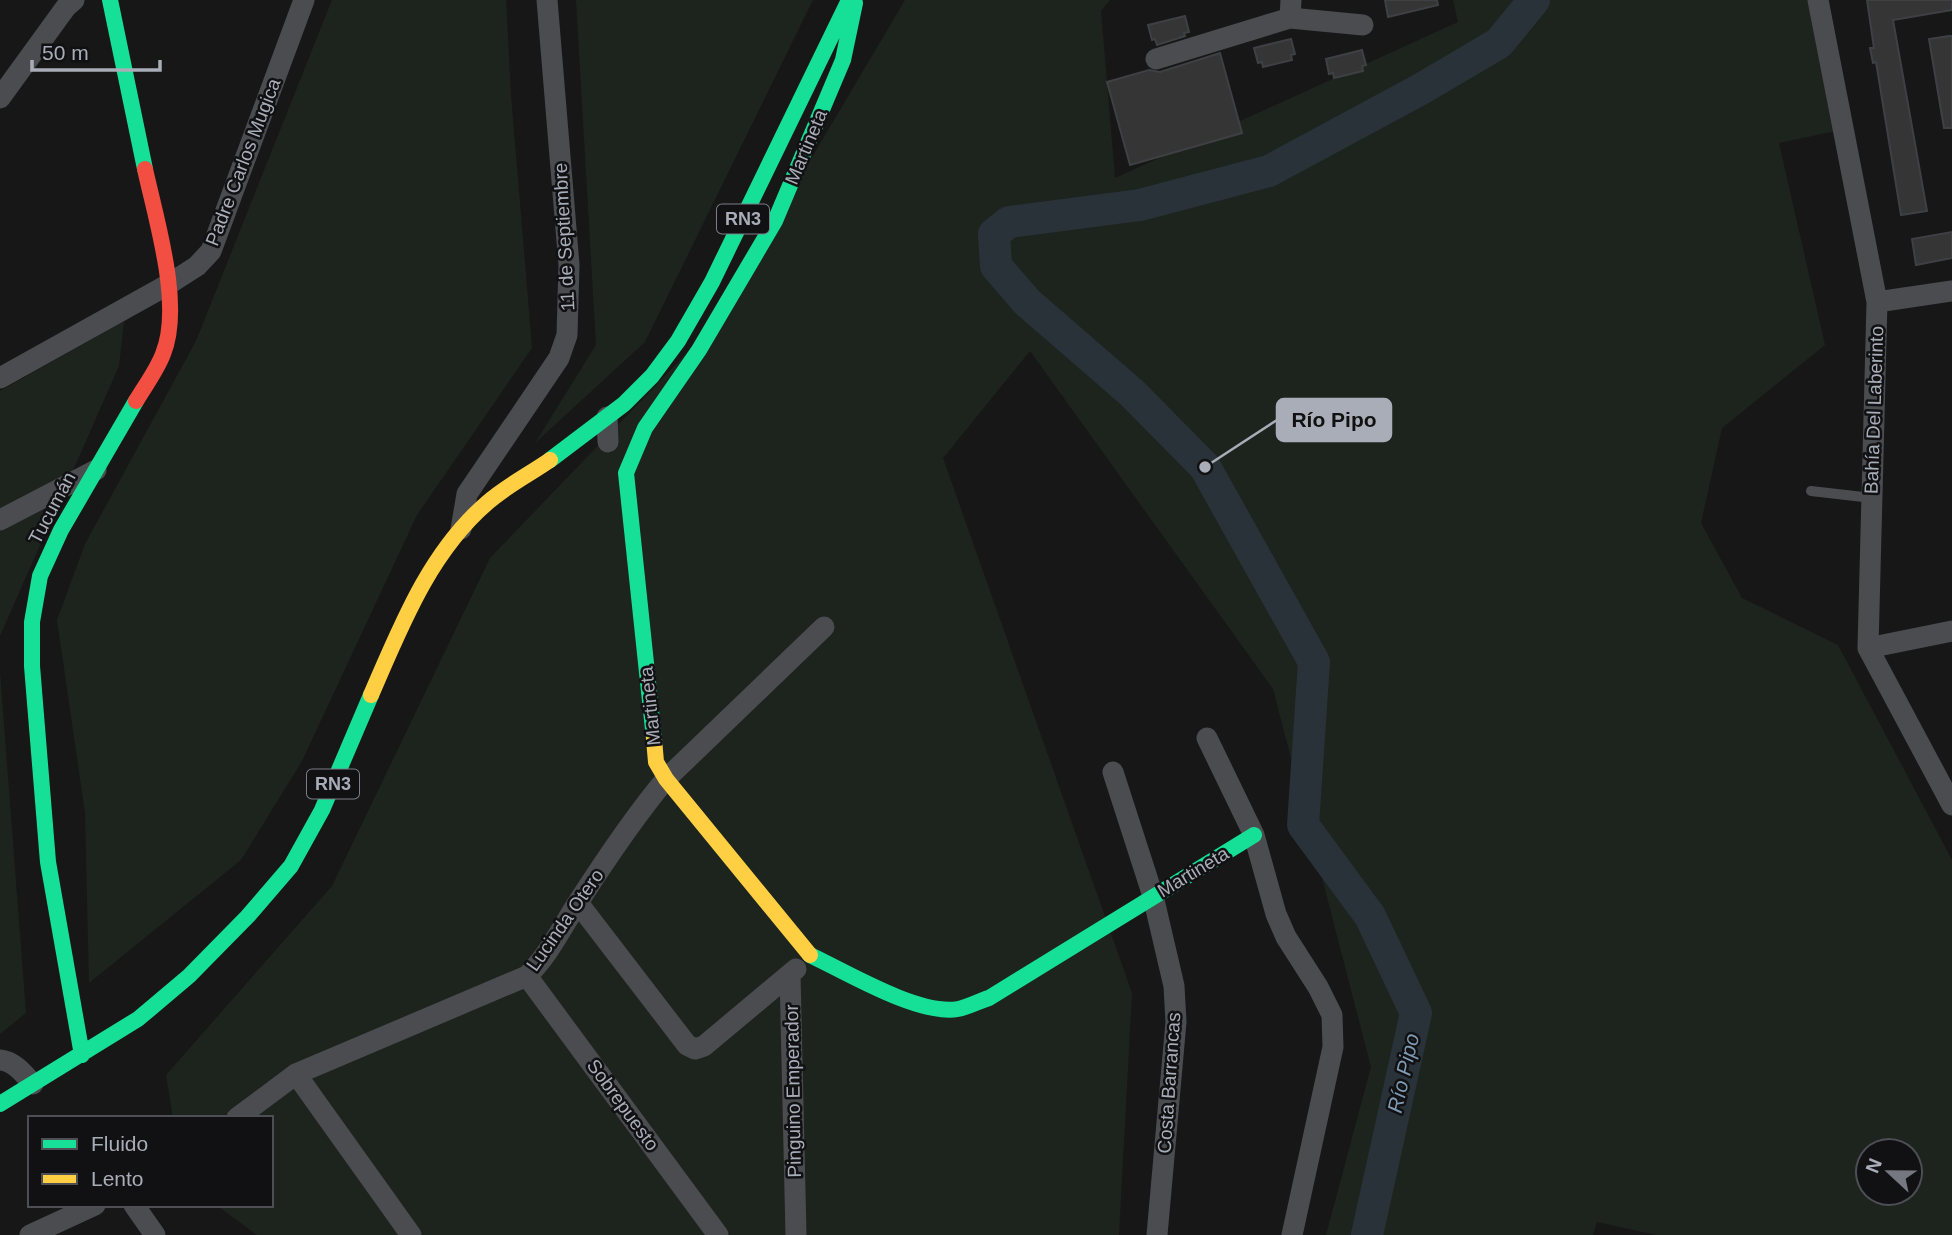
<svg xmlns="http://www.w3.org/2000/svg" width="1952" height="1235" viewBox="0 0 1952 1235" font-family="Arial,sans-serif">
<rect width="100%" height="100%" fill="#171717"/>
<path fill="#1d241e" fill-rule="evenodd" d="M332 0H506L511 95 532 348 417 515 302 761 241 860 89 983 85 813 57 620 85 544 196 341Z
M576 0H813L645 342 535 443 596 345Z
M905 0H1110L1101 11 1115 178 1458 22 1453 0H1809L1836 131 1779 143 1825 345 1722 428 1701 523 1742 598 1838 645 1952 860V1235H1656L1597 1222 1593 1235H1326L1371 1067 1273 689 1030 351 943 458 1132 993 1119 1235H257L216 1205H271V1118H173L166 1075 332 886 490 558 711 328ZM1868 1151H1910V1193H1868Z
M124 321 119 366 0 636V391Z
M0 672 26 1013 0 1034Z"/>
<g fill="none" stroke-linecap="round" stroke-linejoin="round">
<path stroke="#2a3239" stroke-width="32" d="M1367 1235 1416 1013 1370 916 1303 825 1314 662 1205 467 1132 393 1027 302 996 266 994 234 1009 222 1140 205 1269 171 1421 89 1499 43 1534 0"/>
</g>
<path fill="#353536" stroke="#3f4043" stroke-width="2" d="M1385 0H1437L1438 5 1388 17Z
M1867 0H1952V10L1893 20 1927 211 1901 215 1876 62 1873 63 1870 48H1874Z
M1185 16 1189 32 1184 33 1185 36 1157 45 1155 39 1152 40 1148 25Z
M1949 36H1952V128H1944L1929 39Z
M1291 39 1295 54 1291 55 1292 60 1263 67 1262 62 1258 63 1254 48Z
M1362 50 1366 65 1362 66 1363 71 1334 78 1333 73 1329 74 1326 59Z
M1220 53 1242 133 1130 165 1107 82 1149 70 1160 72Z
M1952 232V258L1916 265 1912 239Z"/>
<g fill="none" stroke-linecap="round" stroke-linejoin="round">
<path stroke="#4b4c50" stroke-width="10" d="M1811 491 1872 498"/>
<path stroke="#4b4c50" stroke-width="21" d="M1818 0 1877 302 1868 648 1952 805
M1290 18 1363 25
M1156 59 1290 18 1291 0
M0 98 66 7 74 0
M1877 302 1952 291
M0 378 169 284 197 266 211 251 304 0
M607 417 608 442
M0 520 96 470
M461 529 467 494 559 358 567 335 569 265 547 0
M1868 648 1952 631
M1207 738 1254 835 1276 914 1286 937 1318 987 1332 1015 1333 1047 1292 1235
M1113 772 1153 896 1174 986 1176 1022 1157 1235
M578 903 687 1045 695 1049 704 1046 790 974
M796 969 790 974 796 1235
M527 976 718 1235
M0 1060C14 1061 24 1074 33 1084
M296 1074 411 1235
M237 1118 296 1074 527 976C548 956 561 929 577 904 604 862 633 818 666 779L824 627
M134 1205 155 1235
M30 1235 95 1205"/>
<path stroke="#16e098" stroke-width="16" d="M110 0 145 169
M550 460 624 404 652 376 678 341 712 282 849 0
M654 739 626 473 645 428 699 350 775 221 843 60 855 3
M810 955C846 972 919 1016 958 1009 968 1007 979 1001 989 998L1254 835
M82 1055 48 862 32 666V622L40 576 61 530 136 401
M0 1104 138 1019 189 976 248 916 291 866 322 810 371 695"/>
<path stroke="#ffcf43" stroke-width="16" d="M371 695C401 626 429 553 487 503 506 486 530 474 550 460
M654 739 656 762 666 779 810 955"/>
<path stroke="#f24e42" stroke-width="16" d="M136 401C145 386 157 370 163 354 183 305 156 220 145 169"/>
</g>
<g text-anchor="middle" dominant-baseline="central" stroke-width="5" stroke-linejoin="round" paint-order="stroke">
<g fill="#111113" stroke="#7b7e86" stroke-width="2">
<rect x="717" y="204.5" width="52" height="29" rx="5"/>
<rect x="307" y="769.5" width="52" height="29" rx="5"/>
</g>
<g font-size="18" font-weight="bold" fill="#a8adb8">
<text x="743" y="219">RN3</text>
<text x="333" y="784">RN3</text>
</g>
<g font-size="19" fill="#a8adb8" stroke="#111113">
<text transform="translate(806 147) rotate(-67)">Martineta</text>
<text transform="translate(243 162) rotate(-69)">Padre Carlos Mugica</text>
<text transform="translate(564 237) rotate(-93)">11 de Septiembre</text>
<text transform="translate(1874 410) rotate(-88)">Bahía Del Laberinto</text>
<text transform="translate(52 508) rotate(-62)">Tucumán</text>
<text transform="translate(650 706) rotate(-96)">Martineta</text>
<text transform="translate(1193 872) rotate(-31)">Martineta</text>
<text transform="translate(565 920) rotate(-55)">Lucinda Otero</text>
<text transform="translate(1169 1083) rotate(-86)">Costa Barrancas</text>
<text transform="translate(793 1091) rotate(-91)">Pinguino Emperador</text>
<text transform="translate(623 1105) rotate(54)">Sobrepuesto</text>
</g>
<g font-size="21" font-style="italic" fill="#7f9bb3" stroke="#111113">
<text transform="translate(1403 1073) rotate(-77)">Río Pipo</text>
</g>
</g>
<path fill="none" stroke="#a8adb8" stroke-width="2.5" d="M1205 467L1277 420"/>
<circle fill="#a8adb8" stroke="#111113" stroke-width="2.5" cx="1205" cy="467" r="7"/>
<rect fill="#a8adb8" stroke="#a8adb8" stroke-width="2.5" x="1277" y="399" width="114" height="42" rx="7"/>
<g font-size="21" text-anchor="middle" font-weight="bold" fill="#111">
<text x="1334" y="427">Río Pipo</text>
</g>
<rect x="28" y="1116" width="245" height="91" fill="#111113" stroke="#4d4f55" stroke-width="2"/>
<rect x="42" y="1139" width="35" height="10" fill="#16e098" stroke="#4d4f55" stroke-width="2"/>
<text x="91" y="1151" font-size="21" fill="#a8adb8">Fluido</text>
<rect x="42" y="1174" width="35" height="10" fill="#ffcf43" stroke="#4d4f55" stroke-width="2"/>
<text x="91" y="1186" font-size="21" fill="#a8adb8">Lento</text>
<g transform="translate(1889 1172) rotate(292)"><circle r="33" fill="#111113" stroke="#4d4f55" stroke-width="2"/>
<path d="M0-5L12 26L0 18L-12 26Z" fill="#757880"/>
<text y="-10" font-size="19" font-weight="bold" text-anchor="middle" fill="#a8adb8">N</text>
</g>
<path d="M32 60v10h128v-10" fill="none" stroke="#a8adb8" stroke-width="3.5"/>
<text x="42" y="60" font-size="21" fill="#a8adb8" stroke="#111113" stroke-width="5" paint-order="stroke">50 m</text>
</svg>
